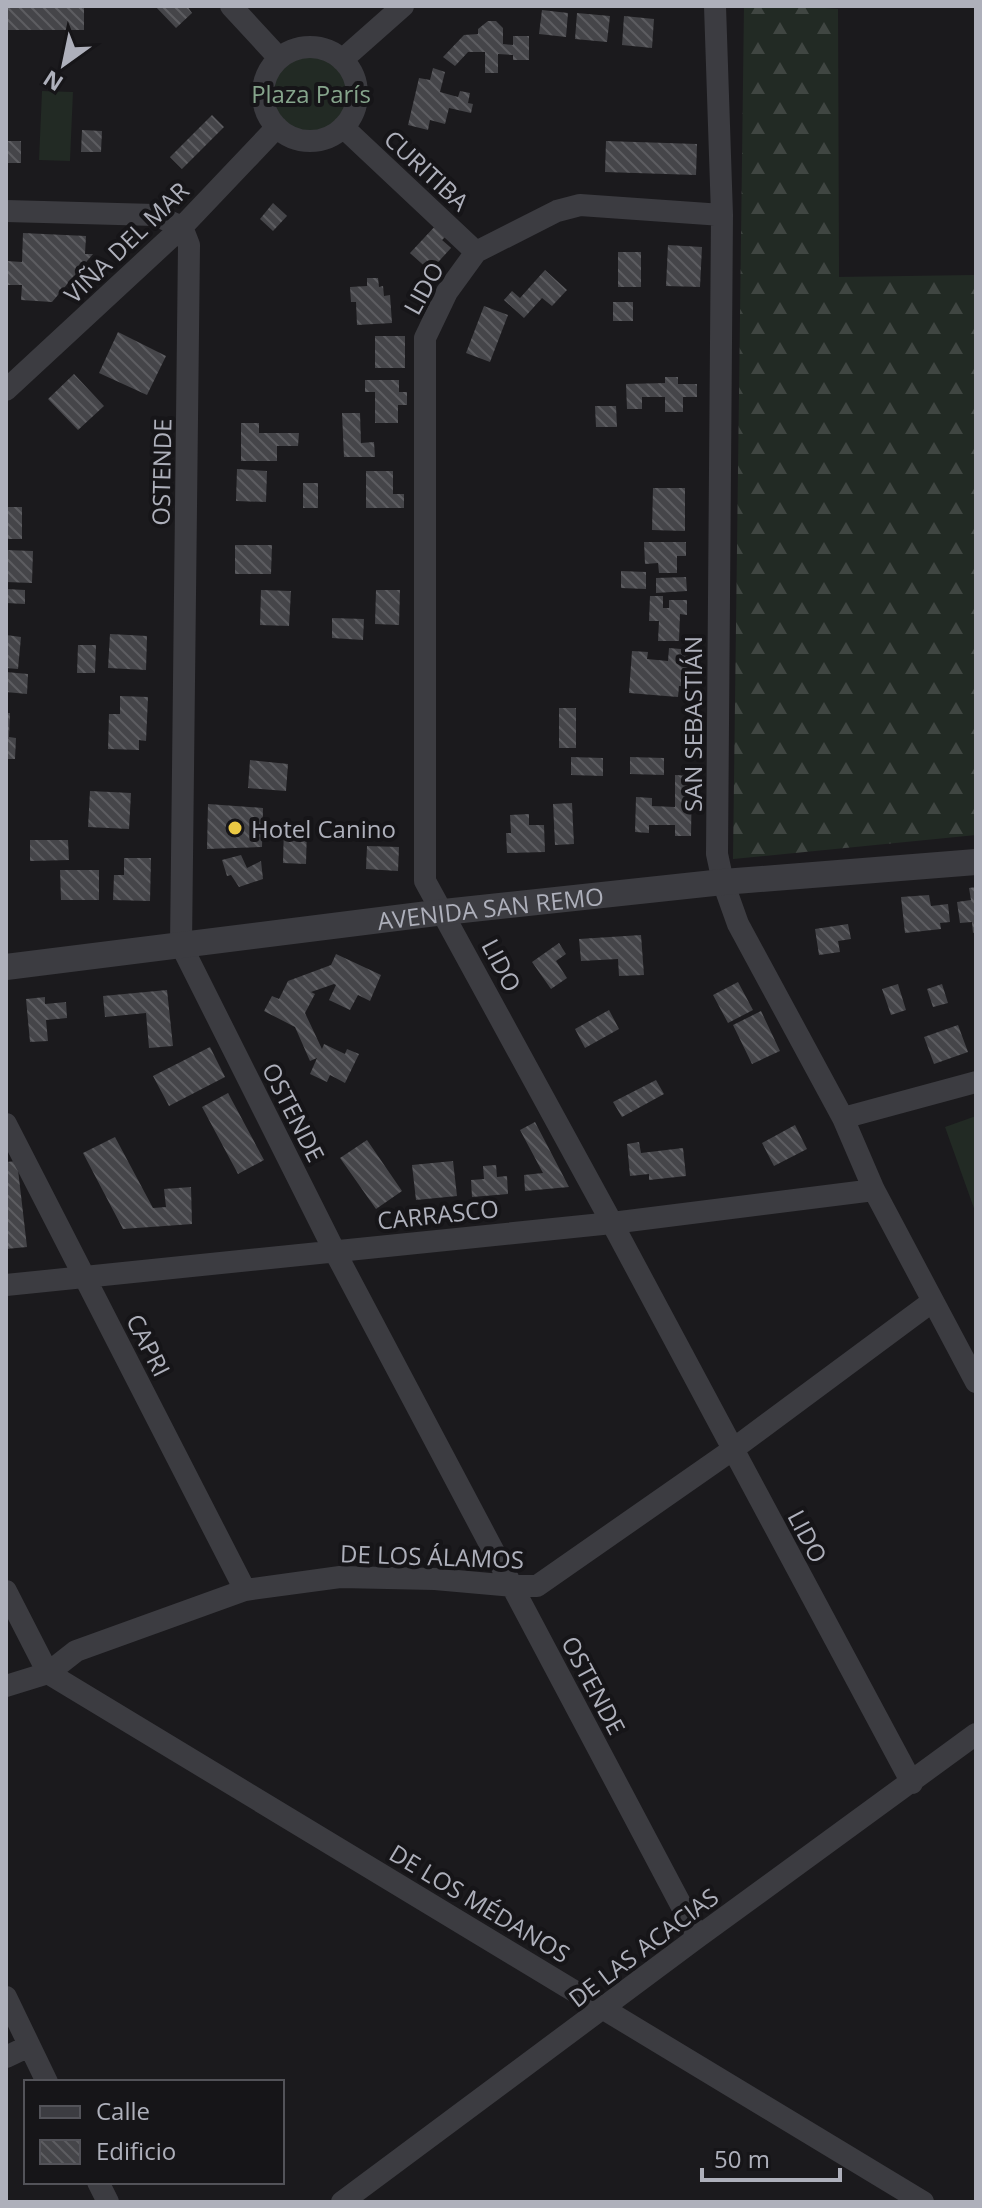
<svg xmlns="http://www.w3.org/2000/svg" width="982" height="2208" viewBox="0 0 982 2208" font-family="'Open Sans',sans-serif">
<defs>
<pattern id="forest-firs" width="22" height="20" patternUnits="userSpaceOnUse" patternTransform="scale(2)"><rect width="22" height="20" fill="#222a24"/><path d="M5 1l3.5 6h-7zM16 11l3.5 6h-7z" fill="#404642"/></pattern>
<pattern id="building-back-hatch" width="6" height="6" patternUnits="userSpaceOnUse" patternTransform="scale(2)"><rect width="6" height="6" fill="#454549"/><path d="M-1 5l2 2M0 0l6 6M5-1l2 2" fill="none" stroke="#5d5d61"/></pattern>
</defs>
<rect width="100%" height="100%" fill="#1b1a1d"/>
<path fill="url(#forest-firs)" d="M744 6H797L838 9 839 277 976 275V835L733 859Z"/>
<path fill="#222a24" d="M271 93a40 40 0 1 1 80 0a40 40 0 1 1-80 0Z
M42 91 73 92 70 161 39 160Z
M976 1116V1214L945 1127Z"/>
<path fill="url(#building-back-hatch)" d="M6 6H84V30H6Z
M155 6H187L192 13 176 28Z
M542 10 568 13 566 37 539 34Z
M577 13 610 16 607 42 575 39Z
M624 16 654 19 652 48 622 45Z
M488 21H496L503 28V44L513 45V36H529V60H513V55L498 54V73H485V52H468L455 66 443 57 464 35 478 34V29Z
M433 68 445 72 440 92 458 97 460 91 470 93 468 103 473 104 471 113 449 108 445 124 430 120 428 130 408 125 419 78 430 80Z
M212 115 224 127 182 169 170 157Z
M82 130 102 131 101 152H81Z
M6 141H21V163H6Z
M606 141 697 144 696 175 605 172Z
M273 203 287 216 273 231 260 219Z
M438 223 449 233 442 240 451 248 430 271 410 253Z
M23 233 86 236 85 254H93L52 302 21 300 22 285H6L7 261 22 262Z
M668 245 702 247 700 287 666 286Z
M618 252H641V287H618Z
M545 270 567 290 552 306 542 298 524 318 504 300 512 291 520 298Z
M367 278H378L379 287 383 286 384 296 390 295 392 323 357 325 356 302H351L350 287 367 286Z
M613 302H633V321H613Z
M484 306 508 315 490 362 466 353Z
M118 332 166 356 147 395 99 373Z
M375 336H405V368H375Z
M74 374 104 406 78 430 48 399Z
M665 377H678V384H697V397H683V412H665V397H642V409H627L626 384 665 383Z
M365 380H399V392H407V405H398V423H375V392H365Z
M595 406H616L617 427H596Z
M342 413H360L361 443 374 442 375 457H344Z
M241 423H259V433H299L298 446H277V461H241Z
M237 469 267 471 266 502 236 501Z
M366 471H393V494H404V508H366Z
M303 483H318V508H303Z
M653 488H685V531L652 530Z
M6 507H22V539H6Z
M644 542H686V556H677V573H659L658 563 645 564Z
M235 545H272L271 574H235Z
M6 550 33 551 32 583 6 582Z
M621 571 646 572V589L621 588Z
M686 577 687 591 656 593V578Z
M6 589 25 590V604L6 603Z
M261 590 291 591 289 626 260 625Z
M376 590H400L399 625 375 624Z
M650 596H663V608H669V600H687V615L680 614 679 641H658L659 621H649Z
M332 618 364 619 363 640 332 638Z
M110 634 147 636 146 670 108 668Z
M6 635 21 637 18 669 6 668Z
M78 645H96L95 673H77Z
M669 648 692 650 690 687 679 686 678 697 629 693 632 651 648 652 647 659 668 661Z
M6 672 28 674 27 694 6 692Z
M120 696 148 697 146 741 139 740V750L108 749 109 714H120Z
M559 708H576V748H559Z
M6 713H10L9 737 16 738 15 759H6Z
M571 757 603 758V776L571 775Z
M630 757 664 758V775L630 774Z
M250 760 288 764 286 791 248 788Z
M675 775 692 776 691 836H675V825H649V833L635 832 636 797 652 798V806L675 807Z
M90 791 131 793 129 829 88 827Z
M572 803 574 844 555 845 553 804Z
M208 804 263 808 262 847 207 849Z
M529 814V825H544L545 852 507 853 506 833H511L510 815Z
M284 826 307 827 306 864 283 863Z
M30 840H68L69 860 30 861Z
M367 846 399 847 398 871 366 869Z
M241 855 247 868 261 861 263 879 239 887 231 875 227 876 222 860Z
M124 858H151L150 901 113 900 114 875H124Z
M60 870H99V900H61Z
M976 887V932L973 933 972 922 960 923 957 902 971 900 969 888Z
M929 895 931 906 948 904 950 922 940 923 941 929 905 933 901 897Z
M848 924 851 939 838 941 840 952 819 955 815 929Z
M641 935 644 975 619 976 618 959 581 961 579 939Z
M559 943 566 954 556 961 567 978 551 989 532 962Z
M336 954 381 975 370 1001 358 995 350 1010 329 1000 336 985 334 984 311 992 315 994 305 1013 322 1049 324 1044 345 1054 347 1049 359 1054 345 1083 330 1075 327 1082 310 1074 317 1058 310 1061 295 1027 264 1011 272 996 279 999 288 981 331 965Z
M738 982 753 1010 728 1023 713 995Z
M898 984 906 1010 891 1015 882 989Z
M942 984 948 1003 933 1007 927 989Z
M167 990 173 1046 149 1048 146 1013 105 1017 103 996Z
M45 997V1004L66 1002 67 1018 46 1020 48 1041 30 1042 26 999Z
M609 1010 619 1029 585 1048 575 1029Z
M761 1011 780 1051 752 1064 733 1025Z
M958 1025 968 1052 934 1064 924 1037Z
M210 1047 225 1077 169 1106 153 1076Z
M656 1080 664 1094 622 1117 613 1102Z
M228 1093 264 1160 238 1174 202 1107Z
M535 1122 569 1187 525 1191 524 1175 543 1173 520 1130Z
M795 1125 807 1149 774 1166 762 1143Z
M115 1137 153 1208 166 1207 164 1189 191 1187 192 1224 123 1229 83 1153Z
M367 1140 402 1191 376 1209 340 1158Z
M639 1142 641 1153 683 1148 686 1176 649 1180V1174L630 1176 627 1144Z
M17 1161 27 1247 6 1249V1162Z
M453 1161 457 1196 416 1200 412 1165Z
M496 1165 497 1177 507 1176 508 1194 472 1197 471 1180 484 1179 483 1166Z"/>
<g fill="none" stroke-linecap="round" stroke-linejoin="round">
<path stroke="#3c3c41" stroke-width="22" d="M231 6 279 58
M715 6 722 215 717 854 723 882 738 924 843 1118 874 1190 976 1382
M263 94a47 47 0 1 1 94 0a47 47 0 1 1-94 0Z
M342 60 403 6
M343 127 476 252
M6 211 155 215 182 227 189 245 181 945 334 1250 698 1937
M722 215 580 205 557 211 476 252 447 292 425 338V881L612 1223 912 1783
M6 390 182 227 277 127
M843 1118 976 1082
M6 1124 245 1590
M6 1285 612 1223 874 1190
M6 1591 48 1673 76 1651 245 1590 340 1577 435 1579 513 1586H537L732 1450 933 1301
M6 1686 48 1673 923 2202
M6 1997 47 2082
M6 2057 29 2046
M98 2182 108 2202
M342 2202 698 1937 976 1734"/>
<path stroke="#3c3c41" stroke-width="26" id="s1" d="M6 967 444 912 723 882 976 862"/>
</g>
<circle fill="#ebc944" stroke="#161518" stroke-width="3" cx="235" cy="828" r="8"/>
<g text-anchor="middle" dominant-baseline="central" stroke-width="8" stroke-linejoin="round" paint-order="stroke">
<g font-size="24" fill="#86a58c" stroke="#161518">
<text x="311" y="93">Plaza París</text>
</g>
<g font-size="24" fill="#aeb0bb" stroke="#161518">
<text transform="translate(427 170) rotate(43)">CURITIBA</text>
<text transform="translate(126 242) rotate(-44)">VIÑA DEL MAR</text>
<text transform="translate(423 288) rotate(-61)">LIDO</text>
<text transform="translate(161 472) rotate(-89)">OSTENDE</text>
<text transform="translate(692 724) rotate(-90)">SAN SEBASTIÁN</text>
<text stroke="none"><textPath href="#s1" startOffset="488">AVENIDA SAN REMO</textPath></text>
<text transform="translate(502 965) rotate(62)">LIDO</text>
<text transform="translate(294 1112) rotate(63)">OSTENDE</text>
<text transform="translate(438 1214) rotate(-6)">CARRASCO</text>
<text transform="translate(149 1345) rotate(63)">CAPRI</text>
<text transform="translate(808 1536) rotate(62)">LIDO</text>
<text transform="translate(432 1556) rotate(2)">DE LOS ÁLAMOS</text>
<text transform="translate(594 1685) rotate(62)">OSTENDE</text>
<text transform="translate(480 1903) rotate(31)">DE LOS MÉDANOS</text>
<text transform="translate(643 1947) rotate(-37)">DE LAS ACACIAS</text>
</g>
<g font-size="24" fill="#aeb0bb" stroke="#161518" text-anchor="start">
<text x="251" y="828">Hotel Canino</text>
</g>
</g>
<rect width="982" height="2208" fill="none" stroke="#aeb0bb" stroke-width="16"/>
<rect x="24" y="2080" width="260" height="104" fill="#161518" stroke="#535359" stroke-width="2"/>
<rect x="40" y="2106" width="40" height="12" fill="#3c3c41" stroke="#535359" stroke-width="2"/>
<text x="96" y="2120" font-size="24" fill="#aeb0bb">Calle</text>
<rect x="40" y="2140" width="40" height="24" fill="url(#building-back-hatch)" stroke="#535359" stroke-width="2"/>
<text x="96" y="2160" font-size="24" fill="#aeb0bb">Edificio</text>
<g transform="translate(64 64) rotate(213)" stroke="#161518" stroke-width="6" paint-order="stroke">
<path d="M0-6L14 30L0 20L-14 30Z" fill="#aeb0bb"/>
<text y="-12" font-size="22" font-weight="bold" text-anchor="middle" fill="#aeb0bb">N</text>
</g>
<path d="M702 2168v12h138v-12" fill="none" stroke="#aeb0bb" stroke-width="4"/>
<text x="714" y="2168" font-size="24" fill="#aeb0bb" stroke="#161518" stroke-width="6" paint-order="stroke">50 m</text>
</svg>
